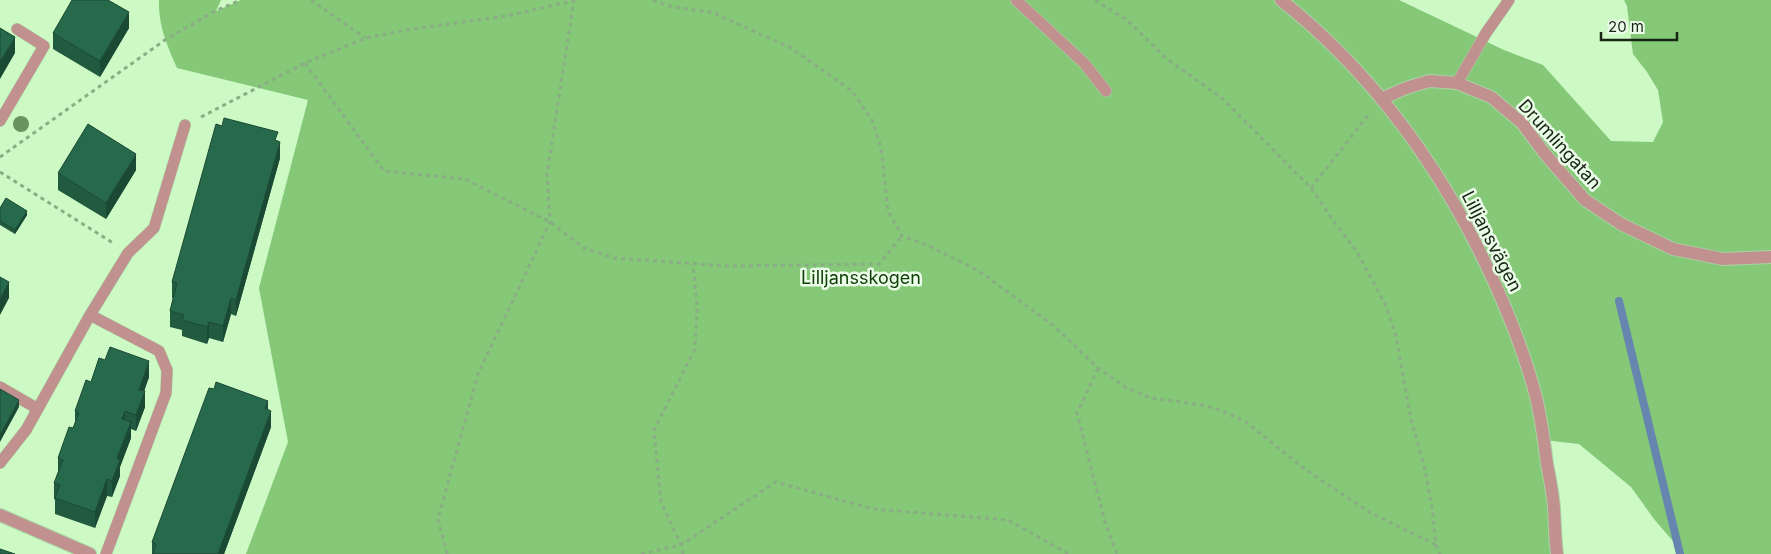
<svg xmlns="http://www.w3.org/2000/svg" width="1771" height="554" viewBox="0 0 1771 554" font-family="Inter,sans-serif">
<rect width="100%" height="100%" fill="#ccf9c4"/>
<path fill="#84c878" d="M159 0H221L216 11 241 0H1399L1504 50 1543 65 1611 141 1653 142 1663 122 1658 90 1647 72 1633 54 1627 6 1624 0H1771V554H1684L1654 519 1631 487 1579 444 1544 440 1563 554H246L288 442 259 288 308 100 177 68C167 45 158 25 159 0Z"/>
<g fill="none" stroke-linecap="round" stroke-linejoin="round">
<path stroke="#6686af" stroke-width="8" d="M1619 301 1680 554"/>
<g stroke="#abd3a4" stroke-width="12">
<path id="service" d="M1016 0 1084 63 1106 91
M1457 83 1486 33 1509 0
M0 121 44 46 17 29
M90 315 159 351 167 370 166 393 106 554
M0 387 38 409
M0 463 26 430 90 315 128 253 154 228 185 125"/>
</g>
<g stroke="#abd3a4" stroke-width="14">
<path id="minor" d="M1281 0C1373 73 1441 168 1490 273 1508 312 1524 352 1535 393 1541 416 1544 440 1547 464 1550 479 1553 494 1554 509 1555 524 1555 539 1557 554
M1381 99 1406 88 1429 81 1457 83 1491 97 1522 123 1545 154 1585 200 1621 224 1673 249 1723 259 1771 257
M0 515 90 554"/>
</g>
<path stroke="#8aad84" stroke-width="3" stroke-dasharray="4 4" stroke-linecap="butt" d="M311 0 365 38
M653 0 668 6 714 13 791 48 852 91 872 120 881 148 888 211 902 236 927 245 979 271 1054 326 1098 368 1125 387 1150 398 1197 404 1220 410 1246 422 1306 470 1369 512 1436 545
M1095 0 1127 20 1167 59 1222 98 1311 188 1337 226 1356 250 1386 306 1396 336 1411 420 1424 465 1432 507 1436 545 1440 554
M305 63 384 171 465 179 550 222 584 248 614 258 727 266 879 264 902 236
M201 117 305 63 366 38 406 30 506 16 577 0
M0 157 165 40 215 11 241 0
M0 172 113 243
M1311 188 1369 114
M1098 368 1077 413 1105 522 1117 554
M447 554 438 519 478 374 550 222 547 174 574 0
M641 554 681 545 776 482 873 509 1008 520 1069 554
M683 554 681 545 661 502 654 430 695 349 697 306 693 264"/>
<use href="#service" stroke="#c1918f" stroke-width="11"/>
<use href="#minor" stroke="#c1918f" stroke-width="12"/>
</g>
<circle fill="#66935e" cx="21" cy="124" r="8"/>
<path fill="#225a40" d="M129 28 100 77 53 49V33Z
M278 141 280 158 236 316 231 314 223 342 209 338 207 344 182 336V330L170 327V311L173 298H172V282Z
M136 170 106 219 58 190V173Z
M0 208 27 215 15 234 0 225Z
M149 377 144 391 145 407 136 431 131 429V438L120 467V476L112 497 107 496 95 528 55 514V500L54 499V483L58 472V458L73 428 75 423V411L91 382Z
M268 410 271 427 224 554H152V542Z"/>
<path fill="#1b4a34" d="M129 12V28L100 77V61Z
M15 37V53L0 79V62Z
M280 142V158L236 316V300Z
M136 154V170L106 219V203Z
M27 211V215L15 234V230Z
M9 282V298L0 315V299Z
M231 298V314L223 342V326Z
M209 322V338L207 344V327Z
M149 361V377L139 406V390Z
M145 391V407L136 431V415Z
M19 400V407L0 442V435Z
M268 401V417L265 408Z
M125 411V427L122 419Z
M271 411V427L224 554H218Z
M131 422V438L120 467V476L112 497V481L117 458Z
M107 479V496L95 528V512Z"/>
<path fill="#27694b" stroke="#1b4a34" d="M72 0H108L129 12 100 61 53 33Z
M0 28 15 37 0 62Z
M224 118 278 132 275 140 280 142 236 300 231 298 223 326 209 322 207 327 182 320 184 315 170 311 177 283 172 282 216 124 222 126Z
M88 124 136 154 106 203 58 173Z
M6 198 27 211 15 230 0 221V208Z
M0 277 9 282 0 299Z
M110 347 149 361 139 390 145 391 136 415 125 411 122 419 131 422 117 458 120 460 112 481 107 479 95 512 55 498 60 485 54 483 63 460 58 458 69 427 73 428 79 413 75 411 86 380 91 382 99 358 105 360Z
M216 382 268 401 265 408 271 411 218 554H153L156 544 152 542 209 388 214 389Z
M0 389 19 400 0 435Z
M0 549 15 554H0Z"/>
<g text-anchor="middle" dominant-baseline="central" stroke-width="5" stroke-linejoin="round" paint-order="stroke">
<g font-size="18" fill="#172714" stroke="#ebfde8">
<text transform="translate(1560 144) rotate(48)">Drumlingatan</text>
<text transform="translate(1492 241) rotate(63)">Lilljansvägen</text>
</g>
<g font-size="18" fill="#12400a" stroke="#ebfde8">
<text x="861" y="277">Lilljansskogen</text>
</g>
</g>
<path d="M1601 32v8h76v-8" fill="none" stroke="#172714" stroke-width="2.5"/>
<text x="1608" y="32" font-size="15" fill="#172714" stroke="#ebfde8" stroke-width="4" paint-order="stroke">20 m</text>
</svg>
